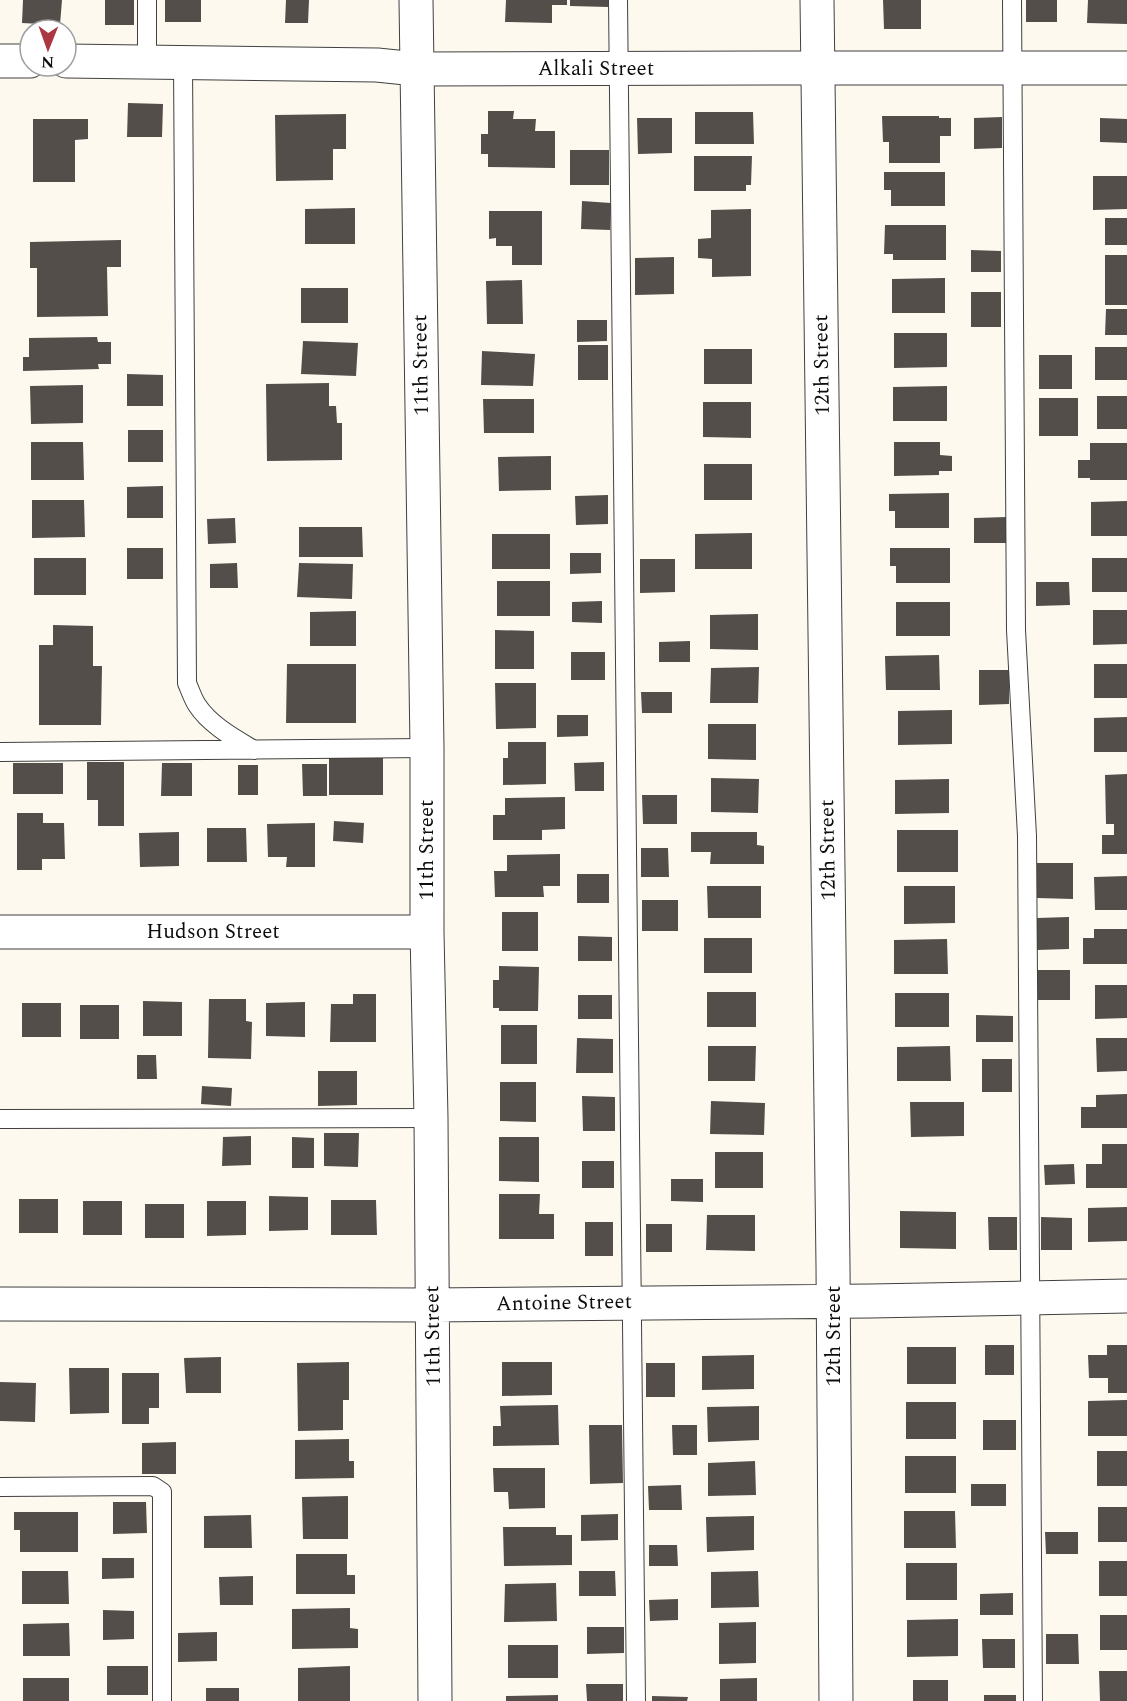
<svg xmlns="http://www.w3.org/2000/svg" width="1127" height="1701" viewBox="0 0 1127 1701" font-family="Spectral,serif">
<rect width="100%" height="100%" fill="#fdf9ef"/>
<path fill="#544e4b" d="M23 0H62L60 25 22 23Z
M105 0H134V25H105Z
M165 0H201V22H165Z
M286 0H309L308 23H285Z
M506 0H567V5H552V23L505 22Z
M570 0H608V7L570 6Z
M883 0H921V29H884Z
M1026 0H1057V22H1026Z
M1088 0H1127V24L1087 23Z
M128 103 163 104 162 137H127Z
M488 111H514L513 119H536L535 131H555V168L488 167V154H481V134H488Z
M695 112H753L754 144H695Z
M346 114V149H333V180L276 181 275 115Z
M882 116H939V118H951V136H940V163H889V142H883Z
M1002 117V148L974 149V118Z
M637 118H672V153L638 154Z
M1100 118 1127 119V143L1100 142Z
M33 119H88V139L75 140V182H33Z
M570 150H609V185H570Z
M694 156H752L751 185H746V191H694Z
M884 172H945V206H891V190H884Z
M1093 176H1127V209L1093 210Z
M582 201 611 203 610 230 581 229Z
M355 208V244H305V209Z
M751 209V276L712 277V259L698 258V239L711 238V210Z
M489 211H542V265H512V246H496V238L489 239Z
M1105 218H1127V245H1105Z
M885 225H946V260H893V254H884Z
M121 240V267H107L108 316 37 317V268H30V242Z
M971 250 1001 251V272H971Z
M1105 255H1127V305H1105Z
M674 257V294L635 295V258Z
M945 278V313H892V279Z
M522 280 523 324H487L486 281Z
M301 288H348V323H301Z
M971 292H1001V327H971Z
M1106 309H1127V335H1105Z
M577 320H607V341L577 342Z
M894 333H947V367L894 368Z
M97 337 98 342H111V364H98L99 369 23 371V357H29V338Z
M303 341 358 343 356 376 301 374Z
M578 345H608V380H578Z
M1095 347H1127V380H1095Z
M704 349H752V384H704Z
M482 351 535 354 533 386 481 385Z
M1039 355H1072V389H1039Z
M127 374 163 375V406H127Z
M329 383V406H336L337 423H342V460L267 461 266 384Z
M83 385V423L31 424 30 386Z
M947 386V421H893V387Z
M1097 396H1127V429H1097Z
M1039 398H1078V436H1039Z
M483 399H534V433H484Z
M703 402H751V438L703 437Z
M128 430H163V462H128Z
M31 442H83L84 480H31Z
M894 442H940V455L952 456V471H939V475L894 476Z
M1090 443H1127V480H1090V478H1078V460H1090Z
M551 456V490L499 491 498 457Z
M704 464H752V500H704Z
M163 486V518H127V487Z
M949 493V528H895V511H889V494Z
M608 495V524L576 525 575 496Z
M32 500H84L85 537 32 538Z
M1127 501V536H1091V502Z
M1007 517V543H974V518Z
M235 518 236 543 208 544 207 519Z
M299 527H362L363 557H299Z
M752 533V569H695V534Z
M492 534H550V569H492Z
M127 548H163V579H127Z
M890 548H950V583H896V566H890Z
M570 553H601V573L570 574Z
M34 558H86V595H34Z
M1092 558H1127V592H1092Z
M640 559H675V592L640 593Z
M237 563 238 588H210V564Z
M299 563 353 564 352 599 297 597Z
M497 581H550V616H497Z
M1036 582H1069L1070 605 1036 606Z
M602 601V623L572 622V602Z
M896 602H950V636H896Z
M1093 610H1127V644L1093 645Z
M356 611V646H310V612Z
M758 614V650L710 649V615Z
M53 625 93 626V666H102L101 725H39V645H53Z
M495 630 534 631V669H495Z
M690 641V662H659V642Z
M571 652H605V680H571Z
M939 655 940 690H886L885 656Z
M287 664H356V723H286Z
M1094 664H1127V698H1094Z
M759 667 758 703H710L711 668Z
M979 670H1009V704L979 705Z
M495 683H536V728L496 729Z
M641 692H672V713H642Z
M952 710V744L898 745V711Z
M557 715H588V736L557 737Z
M1127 717V752H1094V718Z
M708 724H756V760L708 759Z
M508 742H546V784L503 785V758H508Z
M383 757V795H329V758Z
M87 762H124V826H98V800H87Z
M604 762V791H575L574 763Z
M13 763H63V794H13Z
M162 763H192V796H161Z
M302 764H327V796H303Z
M238 765H258V795H238Z
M1127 774V854H1102V835H1114V824H1106L1105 775Z
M711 778 759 779 758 813 711 812Z
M949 779V813L895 814V780Z
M642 795H677V824H643Z
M565 797V829L542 830V840H493V815H505V798Z
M17 813H43V823H64L65 859H42V870H17Z
M334 821 364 823 363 843 333 841Z
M315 823V867H286L287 857H268L267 824Z
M207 828H246L247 862H207Z
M897 830H958V872H897Z
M179 832V866L140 867 139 833Z
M691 832H757V845L764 846V864H710L711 852H691Z
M641 848H668L669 877H641Z
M560 854V886H543L544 897H495L494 871H507V855Z
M1037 863H1073V899L1037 898Z
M577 874H609V903H577Z
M1127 876V910H1095L1094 877Z
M707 886H761V918H708Z
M904 886H955V923L904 924Z
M642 900H678V931H642Z
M502 912H538V951H502Z
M1069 917V949L1037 950V918Z
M1094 929H1127V964H1083V938H1094Z
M578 936 612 937V961H578Z
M704 938H752V973H704Z
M947 939 948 974H894V940Z
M499 966 539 967 538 1011H499V1008H493V980H499Z
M1037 970H1070V1000H1037Z
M1095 985H1127V1018L1095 1019Z
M707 992H756V1027H707Z
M895 993H949V1027H895Z
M353 994H376V1042H330L331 1004H353Z
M578 995H612V1019H578Z
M209 999H246V1021L252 1022 251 1059 208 1058Z
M143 1001 182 1002V1036H143Z
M305 1002V1037L266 1036V1003Z
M22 1003H61V1037H22Z
M80 1005H119V1039H80Z
M976 1015 1013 1016V1042H976Z
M501 1025H537V1064H501Z
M577 1038 613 1039V1073H576Z
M1096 1038H1127V1071L1097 1072Z
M708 1046H756L755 1081H708Z
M950 1046 951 1081H897V1047Z
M137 1055H156L157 1079H137Z
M982 1059H1012V1092H982Z
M318 1071H357V1105L318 1106Z
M500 1082H536V1122L500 1121Z
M202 1086 232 1088 231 1106 201 1104Z
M1127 1094V1128H1081V1107H1096V1095Z
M582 1096 615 1097V1131H583Z
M711 1101 765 1103 764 1135 710 1134Z
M910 1102H964V1136L911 1137Z
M324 1133H359L358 1167 324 1166Z
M251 1136V1165L222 1166 223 1137Z
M292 1137 314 1138V1168H292Z
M499 1137H539V1182L499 1181Z
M1102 1144H1127V1188H1086V1164H1102Z
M715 1152H763V1188H715Z
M582 1161H614V1188H582Z
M1074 1164 1075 1184 1045 1185 1044 1165Z
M671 1179H703V1202L671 1201Z
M499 1194H540L539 1214H554V1239H499Z
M269 1196 308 1197V1230L269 1231Z
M19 1199H58V1233H19Z
M331 1200H376L377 1235H331Z
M83 1201H122V1235H83Z
M207 1201H246V1235L207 1236Z
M145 1204H184V1238H145Z
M1127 1207V1241L1088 1242V1208Z
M900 1211 956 1212V1249L900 1248Z
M707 1215H755V1251L706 1250Z
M988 1217H1017V1250H989Z
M1041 1217 1072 1218V1250H1041Z
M585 1222H613V1256H585Z
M646 1224H672V1252H646Z
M985 1345H1014V1375H985Z
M1107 1345H1127V1393H1108V1378H1089L1088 1355H1107Z
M907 1347H956V1384H907Z
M754 1355V1389L702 1390V1356Z
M221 1357V1393H186L184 1358Z
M349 1362V1400H343V1430L298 1431 297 1363Z
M502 1362H552V1395L502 1396Z
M646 1363H675V1397H646Z
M69 1368H109V1413L70 1414Z
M122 1373H159V1408H149V1424H122Z
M0 1382 36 1383 35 1422 0 1421Z
M1127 1400V1436H1088V1401Z
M906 1402H956V1439H906Z
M558 1405 559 1445 493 1446V1426H501L500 1406Z
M759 1406V1440L708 1442 707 1407Z
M983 1420H1016V1450H983Z
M589 1425H622L623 1483 590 1484Z
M672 1425H697V1455H673Z
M349 1439V1461H354V1478L295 1479V1440Z
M176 1442V1474H142V1443Z
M1097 1451H1127V1486H1097Z
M905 1456H956V1493H905Z
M755 1461 756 1495 708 1496V1463Z
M493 1468H545V1508L509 1509 508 1492H494Z
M971 1484H1006V1506H971Z
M681 1485 682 1510H649L648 1486Z
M348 1496V1539H303L302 1497Z
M113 1502H146L147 1533 113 1534Z
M1098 1507H1127V1542H1098Z
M904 1511H955L956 1548H904Z
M14 1512H78V1552H20V1530H14Z
M618 1514V1540L581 1541V1515Z
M251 1515 252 1548H204V1516Z
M754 1516V1550L707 1552 706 1517Z
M503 1527H556V1535H572V1565L504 1566Z
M1045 1532H1078V1554H1046Z
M649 1545H677L678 1566H649Z
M296 1554H347V1575H355V1594H296Z
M102 1558H134V1578L102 1579Z
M1099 1561H1127V1596H1099Z
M906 1563H957V1600H906Z
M22 1571H68L69 1604H22Z
M579 1571H615L616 1596H579Z
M758 1571 759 1607 711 1608V1572Z
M253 1576V1605H220L219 1577Z
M556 1583 557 1621 504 1622 505 1584Z
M1013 1593V1615H980V1594Z
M678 1599V1620L650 1621 649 1600Z
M350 1608V1628L358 1629V1648L292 1649V1609Z
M103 1610 134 1611V1639L103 1640Z
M1100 1615H1127V1650H1100Z
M958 1619V1656L907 1657V1620Z
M756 1622V1663L719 1664V1623Z
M69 1623 70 1656H23V1624Z
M587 1627H624V1653L587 1654Z
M217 1632V1661L178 1662V1633Z
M1046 1634H1078L1079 1664H1046Z
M982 1639H1015V1668H983Z
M508 1645H558V1678H508Z
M107 1666H148V1695H107Z
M350 1666V1701H298V1668Z
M1099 1671H1127V1701H1100Z
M23 1678H69V1701H23Z
M757 1678V1701H720V1679Z
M913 1680H948V1701H913Z
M586 1684H623V1701H587Z
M206 1688H239V1701H206Z
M558 1695V1701H506V1696Z
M984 1695H1016V1701H984Z
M652 1696 688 1697 687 1701H652Z"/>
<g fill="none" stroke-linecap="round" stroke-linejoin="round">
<g stroke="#404040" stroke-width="20">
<path id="lane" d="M147 0V61
M618 0 636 1701
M1012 0 1016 630 1027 836 1033 1701
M183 62 187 683C190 690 193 699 197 705 210 725 234 738 254 750
M0 752 427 748
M0 1119 431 1118
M0 1487 153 1486 162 1492V1701"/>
</g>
<g stroke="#404040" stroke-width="35">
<path id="street" d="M416 0 427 748V932L431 1118 435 1701
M817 0 833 1265 836 1701
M0 61H30
M66 61 377 65 416 69 781 68H1127
M0 932H427
M0 1304 432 1305 871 1301 1127 1296"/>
</g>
<use href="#lane" stroke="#fff" stroke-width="18"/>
<use href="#street" stroke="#fff" stroke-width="33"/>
</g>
<g text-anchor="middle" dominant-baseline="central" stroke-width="6" stroke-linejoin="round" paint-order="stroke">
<g font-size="21" fill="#0d0d0d" stroke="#fff">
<text x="596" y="69">Alkali Street</text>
<text transform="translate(421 365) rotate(-91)">11th Street</text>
<text transform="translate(822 365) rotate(-91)">12th Street</text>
<text transform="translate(427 850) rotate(-90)">11th Street</text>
<text transform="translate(828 850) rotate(-91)">12th Street</text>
<text x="213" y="932">Hudson Street</text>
<text transform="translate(564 1303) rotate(-1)">Antoine Street</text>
<text transform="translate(433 1336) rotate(-91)">11th Street</text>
<text transform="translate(834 1336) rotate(-90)">12th Street</text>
</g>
</g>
<g transform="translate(48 48) rotate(181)"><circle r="28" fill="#ffffff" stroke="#9e9e9e" stroke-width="1.5"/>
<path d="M0-4.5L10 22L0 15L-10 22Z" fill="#ab3742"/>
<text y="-9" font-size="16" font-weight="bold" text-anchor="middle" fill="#0d0d0d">N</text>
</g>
</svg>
